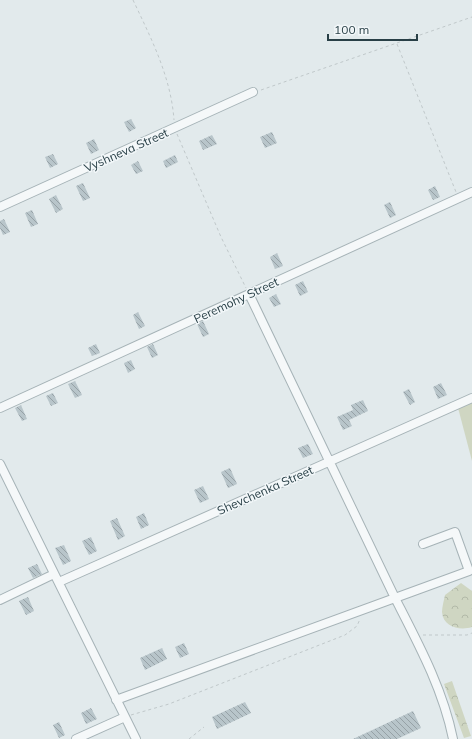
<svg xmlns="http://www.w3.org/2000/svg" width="472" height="739" viewBox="0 0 472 739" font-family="Mulish,sans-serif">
<defs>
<pattern id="forest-crowns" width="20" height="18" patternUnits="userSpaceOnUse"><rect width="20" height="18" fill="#cfd6c2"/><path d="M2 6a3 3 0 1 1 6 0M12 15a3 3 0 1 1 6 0" fill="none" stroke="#b2b9a8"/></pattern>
<pattern id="building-back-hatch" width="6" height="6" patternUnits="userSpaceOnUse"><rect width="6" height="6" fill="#b8c5ca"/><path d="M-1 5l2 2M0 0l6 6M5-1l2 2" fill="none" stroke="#96a1a6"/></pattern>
</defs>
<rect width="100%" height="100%" fill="#e2eaec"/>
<path fill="#cfd6c2" d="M472 398V461L457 404Z"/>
<path fill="url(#forest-crowns)" d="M461 583 472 591V627C460 631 443 627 442 612 442 607 444 600 445 595Z
M452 681 471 736 464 738 444 684Z"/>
<path fill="url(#building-back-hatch)" d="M131 119 136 128 129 132 124 122Z
M272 132 277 143 265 148 260 137Z
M212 135 217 144 203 150 199 141Z
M94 139 99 150 91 154 86 143Z
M53 154 58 164 50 168 45 157Z
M175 155 178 162 166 168 163 161Z
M138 161 143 171 136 174 131 165Z
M83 183 90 198 83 201 76 186Z
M435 186 440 197 433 200 428 190Z
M56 195 63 209 56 213 49 199Z
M390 202 396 215 390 218 384 205Z
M32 210 38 224 31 227 25 213Z
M4 219 10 232 3 235 0 228V221Z
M277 253 283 266 275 269 270 257Z
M303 281 308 292 300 296 295 285Z
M276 294 281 304 274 307 269 298Z
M138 312 145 326 139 329 133 315Z
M203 321 209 334 203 337 197 324Z
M96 344 100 353 92 356 88 348Z
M153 344 158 355 152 358 147 347Z
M131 360 135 369 128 373 124 363Z
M75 381 82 395 75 398 68 384Z
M441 383 447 395 438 399 433 387Z
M409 389 415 402 410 405 403 392Z
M53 393 58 403 51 406 46 396Z
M363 400 368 411 349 420 352 426 343 430 337 417 353 410 351 405Z
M21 405 27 419 22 421 15 408Z
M308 444 313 454 303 458 298 448Z
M230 468 237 484 228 488 221 472Z
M203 486 209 499 200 503 194 490Z
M144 513 149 525 141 529 136 517Z
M117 518 125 536 118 540 110 521Z
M91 537 97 551 89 555 82 541Z
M64 545 71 561 63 565 55 548Z
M37 564 42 574 33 578 28 568Z
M28 597 34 611 26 615 19 601Z
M184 643 189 654 180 658 175 647Z
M162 648 167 659 145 670 140 658Z
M245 702 251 713 217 729 212 717Z
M91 708 97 719 86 724 81 713Z
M413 711 421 728 397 739H353Z
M59 722 65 735 59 738 53 725Z"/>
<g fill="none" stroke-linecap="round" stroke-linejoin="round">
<g stroke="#a6b3b7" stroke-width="10">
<path id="minor" d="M0 207 253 92
M249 294 395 598 469 571 455 532 423 544
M0 408 472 192
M0 464 136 739
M59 582 472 398
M0 600 54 574
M116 700 395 598C418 643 443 689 453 739
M76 739 125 717"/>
</g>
<path stroke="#c0c8ca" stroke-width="1" stroke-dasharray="3 3" stroke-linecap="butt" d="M133 0C151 38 171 77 174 120
M397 44 456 192
M261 90 472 17
M177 134 221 237 246 288
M423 635H467L472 633
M131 715 169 704 345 635 357 626 360 619
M189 739 204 727"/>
<use href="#minor" stroke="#f5f8f9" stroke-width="8"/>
</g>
<g text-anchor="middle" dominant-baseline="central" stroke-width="3" stroke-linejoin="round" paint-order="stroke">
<g font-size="12" fill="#283f46" stroke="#f2f7f9">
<text transform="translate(126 150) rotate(-24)">Vyshneva Street</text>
<text transform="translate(236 300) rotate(-25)">Peremohy Street</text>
<text transform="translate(265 490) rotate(-24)">Shevchenka Street</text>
</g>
</g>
<path d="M328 34v6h89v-6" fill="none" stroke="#283f46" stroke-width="2"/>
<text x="334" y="34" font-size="12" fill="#283f46" stroke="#f2f7f9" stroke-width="3" paint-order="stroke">100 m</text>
</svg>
